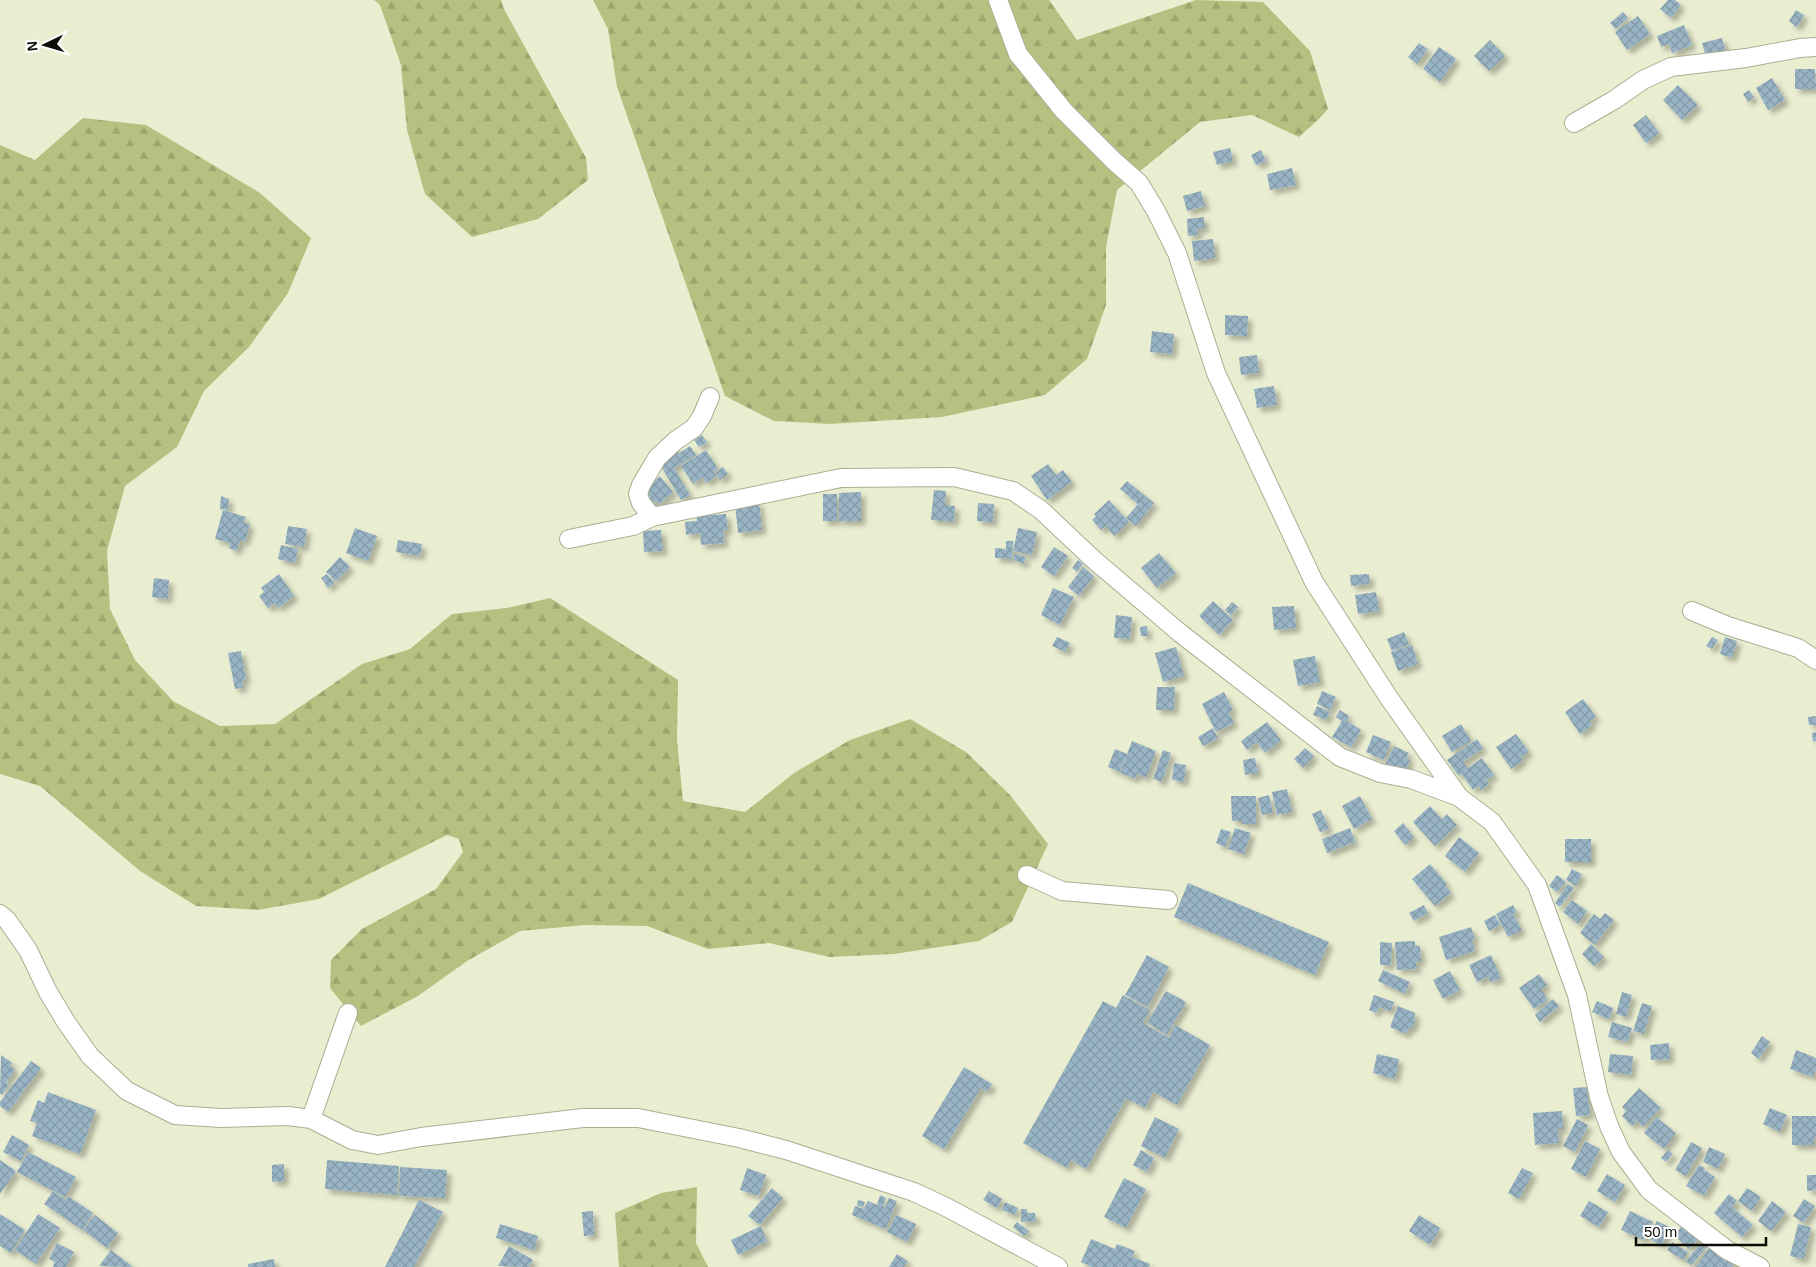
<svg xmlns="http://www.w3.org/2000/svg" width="1816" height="1267" viewBox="0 0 1816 1267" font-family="Helvetica,sans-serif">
<defs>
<pattern id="forest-firs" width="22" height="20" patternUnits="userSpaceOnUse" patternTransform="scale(1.25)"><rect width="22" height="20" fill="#b8c081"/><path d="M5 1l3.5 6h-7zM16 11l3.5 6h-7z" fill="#9da46e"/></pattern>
<pattern id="building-cross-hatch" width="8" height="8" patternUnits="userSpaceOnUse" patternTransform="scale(1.25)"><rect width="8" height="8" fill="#98b4c5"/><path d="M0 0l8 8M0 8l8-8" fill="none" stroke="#829aa8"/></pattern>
<filter id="shadow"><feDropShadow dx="4.5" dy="4.5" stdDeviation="2.5" flood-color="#0004"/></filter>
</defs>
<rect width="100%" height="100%" fill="#eaeed1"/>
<path fill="url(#forest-firs)" d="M374 0H501L504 9 586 158 588 180 538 219 472 237 425 194 407 130 401 65 380 5Z
M593 0H1049L1077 40 1196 0 1263 2 1310 51 1328 109 1319 119 1299 137 1252 115 1200 122 1117 190 1106 247V305L1087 359 1045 395 942 417 830 424 774 421 725 396 617 87 608 29Z
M83 118 146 125 260 193 311 238 288 293 249 347 204 391 177 447 125 486 107 551 110 609 135 660 173 701 220 726 275 724 362 664 410 649 452 614 507 608 550 598 678 680 677 740 683 801 745 812 794 773 850 740 910 719 966 752 1010 795 1048 844 1012 922 979 941 894 954 829 957 769 943 708 949 647 926 585 925 520 931 467 961 418 996 361 1026 330 988 331 960 362 929 436 889 463 852 459 839 447 835 319 899 258 910 196 906 140 871 40 786 0 774V145L35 160Z
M697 1187 696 1243 708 1267H619L615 1213 661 1193Z"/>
<path fill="url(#building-cross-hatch)" filter="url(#shadow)" d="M1668 0H1675L1681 5 1671 18 1660 9Z
M1796 10 1804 15 1797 27 1789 21Z
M1623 12 1628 18 1616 29 1610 23Z
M1638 16 1650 34 1627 50 1615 32Z
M1684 25 1692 45 1672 53 1669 44 1661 47 1657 36Z
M1722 38 1726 53 1706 57 1702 43Z
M1490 40 1505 56 1489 71 1474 56Z
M1419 43 1428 49 1417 64 1408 57Z
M1439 47 1456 59 1440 82 1423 69Z
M1795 69H1815L1816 89H1795Z
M1772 78 1785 100 1768 110 1756 88Z
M1678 85 1698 105 1682 120 1663 100Z
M1749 90 1754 97 1748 102 1743 94Z
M1646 115 1659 133 1646 143 1633 125Z
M1230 148 1233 161 1217 165 1213 152Z
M1261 150 1266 161 1256 165 1251 155Z
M1292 168 1296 185 1270 190 1267 174Z
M1201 191 1205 206 1187 211 1183 196Z
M1204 217 1205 228 1197 229 1198 235 1188 236 1187 219Z
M1213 239 1215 258 1194 261 1192 241Z
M1225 315 1248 316 1247 336 1225 335Z
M1152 331 1174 334 1172 354 1150 352Z
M1257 355 1259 373 1241 375 1239 357Z
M1274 386 1277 405 1257 408 1254 389Z
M702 435 707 442 699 447 694 440Z
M675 446 679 453 690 446 696 455 674 468 690 495 681 500 659 463Z
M706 450 718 469 713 471 716 476 706 483 703 477 693 484 681 466Z
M1048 464 1056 475 1063 470 1072 482 1047 500 1031 476Z
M723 467 728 474 720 480 715 473Z
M660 476 673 492 659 504 656 501 651 505 641 492Z
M1127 481 1154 503 1136 526 1126 518 1138 504 1120 489Z
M934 490 946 491 945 505 955 506 954 522 931 520Z
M861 492V521H839V493Z
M823 494H837V521H823Z
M221 496 229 499 228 510 220 509Z
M1109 500 1129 522 1114 536 1106 526 1101 530 1092 520 1096 516 1094 514Z
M759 502 762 530 738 533 735 504Z
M978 503 994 504 993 522 977 521Z
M223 510 246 517 244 523 250 524 245 542 240 540 237 551 229 548 230 543 215 539Z
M726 514 728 530H723L724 543 701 545 700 533 686 535 685 522 697 521 696 516Z
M288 526 307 529 304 547 285 544Z
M355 528 377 536 368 561 346 553Z
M1018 528 1037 532 1032 555 1013 551Z
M661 530 663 551 644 552 643 531Z
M398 540 422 544 420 556 396 552Z
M1006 541H1013L1012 559 995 558V548L1006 549Z
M281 545 298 549 295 563 278 559Z
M1054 547 1068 556 1054 576 1041 567Z
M1159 553 1176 573 1157 588 1141 568Z
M1015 554 1026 557 1024 564 1013 560Z
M340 557 350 567 336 581 326 572Z
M1078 560 1083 564 1077 572 1072 568Z
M1083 567 1094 576 1079 596 1068 587Z
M279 574 294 596 278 608 275 603 268 608 259 596 264 592 261 588Z
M327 574 334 583 328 588 321 578Z
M1369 574 1370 584 1351 586 1350 575Z
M154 578 169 580 168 599 152 597Z
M1053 588 1074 597 1060 625 1041 615Z
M1376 592 1379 611 1358 614 1355 595Z
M1213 601 1233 620 1219 635 1199 616Z
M1232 602 1238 607 1231 616 1225 610Z
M1294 606 1296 628 1274 630 1272 607Z
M1116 615 1132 617 1130 639 1114 638Z
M1147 626 1148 636H1141L1140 627Z
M1404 632 1409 644 1392 651 1387 639Z
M1057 637 1070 643 1065 652 1052 646Z
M1712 637 1718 640 1712 649 1706 646Z
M1725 637 1737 641 1732 658 1720 654Z
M1412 645 1418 664 1398 671 1391 652Z
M1176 647 1184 676 1163 682 1155 653Z
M241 651 246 680H242L243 688 235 689 228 653Z
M1315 656 1320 682 1298 686 1293 660Z
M1157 687H1175L1174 710H1156Z
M1322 691 1336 697 1330 710 1317 704Z
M1224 692 1233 710 1229 712 1234 723 1216 732 1202 704Z
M1583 699 1596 717 1590 721 1592 725 1580 734 1565 712Z
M1317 706 1330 712 1326 720 1313 715Z
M1340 710 1349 716 1347 721 1361 730 1351 747 1332 737 1342 721 1336 717Z
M1816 716V725H1809L1808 717Z
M1267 722 1281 740 1265 753 1257 742 1247 750 1241 741Z
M1461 724 1471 741 1452 752 1442 736Z
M1213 728 1218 738 1203 746 1198 737Z
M1816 732V741L1813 742 1812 733Z
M1516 734 1529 752 1521 757 1523 760 1511 769 1496 747Z
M1373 735 1391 742 1384 760 1366 752Z
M1477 739 1483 748 1463 762 1468 768 1482 758 1494 775 1486 780 1489 784 1481 790 1478 786 1473 790 1462 774 1459 776 1447 760Z
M1132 741 1156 751 1146 778 1137 774 1135 779 1120 773Z
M1394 746 1409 753 1406 758 1410 760 1406 769 1402 767 1400 772 1385 765Z
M1305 748 1314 756 1303 768 1294 759Z
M1115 749 1127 754 1119 772 1108 767Z
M1163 750 1171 753 1162 782 1153 779Z
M1255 758 1258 773 1245 775 1243 760Z
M1174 763 1186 765 1184 782 1172 780Z
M1287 789 1292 812 1277 815 1272 792Z
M1269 795 1273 813 1262 815 1258 798Z
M1231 796H1256V824H1242V821H1232Z
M1360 796 1372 819 1354 829 1342 806Z
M1430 806 1442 819 1447 814 1457 825 1435 846 1413 822Z
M1321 810 1329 829 1320 832 1312 814Z
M1403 823 1414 837 1405 845 1394 831Z
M1235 828 1251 833 1244 854 1228 849Z
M1350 828 1355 842 1327 853 1322 839Z
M1221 829 1231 832 1225 847 1216 843Z
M1459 837 1479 853 1465 872 1445 856Z
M1565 839H1591V862H1565Z
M1430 864 1447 884 1445 886 1451 893 1435 906 1412 879Z
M1572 869 1582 874 1576 886 1566 880Z
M1557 875 1566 882 1557 892 1549 886Z
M1188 883 1329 942 1315 975 1174 917Z
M1568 884 1574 888 1560 907 1555 903Z
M1572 900 1587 911 1578 924 1563 912Z
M1424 905 1428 913 1414 921 1409 913Z
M1513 905 1517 912 1513 914 1522 930 1508 937 1496 914Z
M1605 913 1614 920 1595 945 1580 933 1594 914 1600 919Z
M1495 915 1500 925 1489 931 1484 921Z
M1471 927 1475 939 1472 940 1475 951 1446 960 1439 937Z
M1415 941V946H1420L1421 961 1416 962 1417 969 1397 970 1395 942Z
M1380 942 1392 943 1391 965H1380Z
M1591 944 1604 957 1594 966 1582 954Z
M1147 955 1169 967 1148 1007 1125 995Z
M1491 955 1501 978 1491 982 1488 977 1477 982 1469 965Z
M1383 970 1410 982 1405 994 1378 981Z
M1450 971 1460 990 1443 999 1433 980Z
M1539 974 1547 985 1541 989 1548 1000 1534 1009 1519 988Z
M1166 991 1186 1002 1167 1035 1147 1023Z
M1622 992 1632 995 1626 1017 1616 1014Z
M1123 995 1150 1010 1143 1023 1169 1038 1175 1025 1210 1045 1177 1105 1153 1092 1145 1108 1126 1098 1086 1169 1071 1160 1067 1168 1023 1143 1103 1001 1116 1008Z
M1374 995 1394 1002 1391 1011 1379 1007 1376 1013 1369 1010Z
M1553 999 1559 1006 1540 1022 1535 1015Z
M1597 1001 1613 1008 1609 1019 1592 1012Z
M1642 1003 1652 1006 1644 1034 1633 1031Z
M1398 1006 1415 1013 1414 1017 1416 1018 1412 1028H1409L1406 1034 1390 1027Z
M1612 1022 1632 1028 1627 1042 1608 1037Z
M1762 1036 1770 1042 1759 1059 1751 1053Z
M1669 1043 1670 1059 1651 1060 1650 1045Z
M1796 1050 1816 1058V1069L1813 1077 1790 1069Z
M1377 1054 1399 1059 1395 1079 1373 1073Z
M1610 1054 1633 1056 1631 1075 1608 1072Z
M1 1055 12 1063 10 1066 15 1069 6 1083 9 1085 2 1095 0 1094Z
M31 1061 41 1068 8 1112 0 1106V1102Z
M964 1067 992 1084 987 1092 981 1088 944 1149 922 1136Z
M1587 1087 1590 1115 1576 1116 1573 1088Z
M1639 1088 1661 1108 1643 1127 1637 1121 1632 1126 1622 1116 1626 1111 1622 1107Z
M48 1092 96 1110 80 1154 32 1136 37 1123 30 1121 38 1100 44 1103Z
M1770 1108 1787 1115 1780 1132 1763 1124Z
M1562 1111 1563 1129H1558L1559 1143 1535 1145 1533 1113Z
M1792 1116H1816V1138H1814V1145H1792Z
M1155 1117 1179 1129 1165 1158 1141 1146Z
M1656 1117 1676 1133 1664 1149 1644 1133Z
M1577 1119 1588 1125 1575 1152 1563 1146Z
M12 1135 29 1145 21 1161 3 1152Z
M1585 1141 1600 1149 1586 1177 1571 1169Z
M1691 1142 1702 1148 1686 1176 1675 1170Z
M1709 1147 1725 1154 1718 1169 1703 1162Z
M1141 1150 1154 1158 1147 1172 1133 1165Z
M1668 1150 1673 1154 1666 1162 1661 1158Z
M28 1152 76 1177 65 1197 17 1172Z
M0 1160 16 1171 0 1194Z
M327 1160 399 1166 397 1195 325 1189Z
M284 1164V1181L272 1182V1165Z
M1699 1165 1705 1168 1704 1170 1715 1177 1704 1196 1686 1186Z
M400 1167 447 1170 445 1198 399 1196Z
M747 1168 766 1175 759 1196 740 1190Z
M1522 1168 1533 1173 1519 1199 1508 1193Z
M1607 1174 1625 1185 1615 1202 1597 1191Z
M1807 1175H1816V1190L1807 1191Z
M1124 1178 1146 1189 1126 1228 1104 1217Z
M772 1188 783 1198 760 1225 748 1216Z
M1747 1188 1761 1197 1752 1211 1738 1201Z
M53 1191 66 1200 68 1196 93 1213 82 1230 44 1204Z
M989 1191 1002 1199 997 1208 983 1200Z
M1729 1194 1737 1201 1732 1207 1753 1225 1742 1237 1714 1213Z
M880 1195 886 1198 883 1206 885 1207 889 1198 897 1201 886 1229 852 1215 855 1206 864 1209 868 1201 877 1205Z
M1804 1199 1815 1206 1804 1223 1793 1216Z
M419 1200 443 1212 414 1267H385Z
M858 1200 865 1202 863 1207 857 1206Z
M1589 1201 1608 1212 1599 1227 1580 1216Z
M1772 1201 1786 1212 1771 1231 1758 1221Z
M1005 1202 1018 1208 1015 1215 1002 1210Z
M1021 1209H1027V1213H1035L1036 1221 1021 1222Z
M593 1211 594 1235 584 1236 582 1212Z
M1630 1211 1653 1222 1644 1240 1621 1230Z
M0 1214 25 1230 11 1253 0 1246Z
M38 1214 60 1228 36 1264 15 1250Z
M95 1215 118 1233 107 1248 83 1230Z
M896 1215 916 1224 907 1242 887 1232Z
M1419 1215 1440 1228 1430 1245 1409 1231Z
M1657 1221 1671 1228 1661 1245 1648 1238Z
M1687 1221 1702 1235 1689 1249 1674 1235Z
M1017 1222 1029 1231 1024 1236 1013 1227Z
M500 1224 538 1236 534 1250 496 1238Z
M1798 1224 1811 1227 1804 1259 1790 1256Z
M761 1226 767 1241 738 1255 731 1240Z
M1091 1239 1115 1249 1117 1244 1135 1251 1132 1257 1150 1264 1149 1267H1092L1081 1262Z
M1672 1242 1688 1252 1683 1260 1667 1250Z
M1702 1242 1708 1246 1691 1266 1686 1261Z
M57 1243 74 1252 66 1267H53L55 1262 49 1259Z
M1712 1244 1736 1261 1732 1267H1696Z
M509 1246 533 1260 529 1267 498 1266Z
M111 1250 133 1267 99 1266Z
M897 1254 908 1261 904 1267H889Z
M274 1259 275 1267H248V1264Z"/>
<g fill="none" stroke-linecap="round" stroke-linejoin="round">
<g stroke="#aaae92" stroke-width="20">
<path id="street" d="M998 0 1018 54 1064 111 1114 161 1139 183 1156 211 1177 253 1216 373 1314 582 1389 698 1459 797 1492 822 1537 885 1577 995 1599 1097 1609 1126 1621 1152 1649 1190 1727 1250 1760 1267
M1574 123 1614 100 1643 80 1671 67 1746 58 1800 48 1816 47
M652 517 641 503 638 494 641 485 657 458 675 441 694 428 702 416 710 397
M569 539 633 526 652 517 841 478 954 477 1013 491 1041 510 1093 559 1180 633 1340 757 1380 773 1411 779 1459 797
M1692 611 1728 626 1798 648 1816 660
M1027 875 1062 891 1168 900
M0 914 7 920 28 950 48 992 66 1022 90 1056 127 1091 175 1115 221 1118 288 1116 311 1119 352 1140 378 1145 421 1137 583 1118H638L739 1138 786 1150 914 1192 946 1207 1058 1267
M311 1119 348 1013"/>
</g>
<use href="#street" stroke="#fff" stroke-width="18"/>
</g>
<g transform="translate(45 45) rotate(265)" stroke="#ffffff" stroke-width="4" paint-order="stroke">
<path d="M0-4L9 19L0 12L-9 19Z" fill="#0b0c04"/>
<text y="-8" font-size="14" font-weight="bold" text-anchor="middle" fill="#0b0c04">N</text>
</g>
<path d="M1636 1237v8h130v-8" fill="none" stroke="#0b0c04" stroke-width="2.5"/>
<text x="1644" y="1237" font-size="15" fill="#0b0c04" stroke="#ffffff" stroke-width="4" paint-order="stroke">50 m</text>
</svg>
